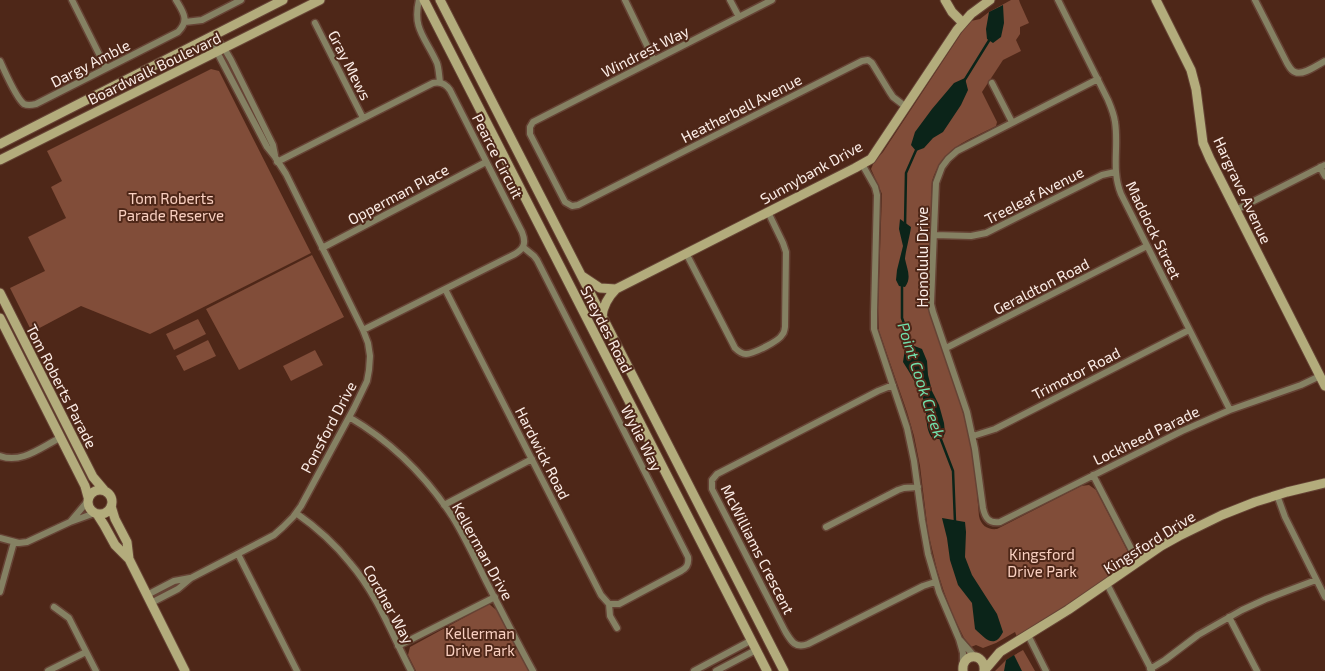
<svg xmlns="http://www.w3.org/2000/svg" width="1325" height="671" viewBox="0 0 1325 671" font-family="'Exo 2',sans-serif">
<rect width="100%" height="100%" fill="#4e2718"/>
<path fill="#814d39" d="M1011 0H1019L1020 3 1029 23 1020 27V34L1016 40 1021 51 1003 60 982 92 997 122 996 126C967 141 943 147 932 181L928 293 930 313 957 391 966 424 975 468 979 516C981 526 988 530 997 529L1081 486 1089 485 1096 490 1128 552 1129 558 1124 567 1067 605 1017 637 1015 632 996 643 983 648 976 645 971 647 964 638 953 616 944 592 937 570 928 532 920 466 914 436 907 412 879 331 878 308 882 194 871 169 874 162 883 152 964 29 971 21 980 19 989 12Z
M211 69 219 71 311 253 150 334 81 306 32 332 10 288 45 271 28 237 66 218 51 187 62 181 47 151Z
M312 255 344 317 239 370 206 309Z
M198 319 206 334 174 350 166 334Z
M208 340 216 356 184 371 176 356Z
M315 350 323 365 291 381 283 366Z
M489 604 500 613 529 671H416L408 655 410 647Z
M1023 650 1035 671H995L1006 660Z"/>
<path fill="#0b2419" d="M1003 5 1004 23 1001 37 993 43 987 39 986 29 989 12Z
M965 78 968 90 961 105 943 132 933 138 924 148 916 151 911 145 915 132 932 109 954 83Z
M900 219 911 227C910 235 905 254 905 259 907 269 912 278 905 287L899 286 896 280 897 270 903 246 899 229Z
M912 345 922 349 927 361 928 375 932 391 939 405 944 423 945 433 942 439H933C924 429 928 413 924 401 919 387 911 375 903 362L905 349Z
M942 518 965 522 966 532 965 557 972 575 997 614 1003 632C994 650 985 638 975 629L972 603 958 585 950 560 947 538Z
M1014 655 1022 671H1004L1006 660Z"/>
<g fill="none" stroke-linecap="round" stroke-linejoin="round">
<path stroke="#0b2419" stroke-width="2.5" d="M964 81 990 39
M905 226 906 173 917 148
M902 283V318L912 346
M940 437 953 471 955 522"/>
<g stroke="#664335" stroke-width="9">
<path id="street" d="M72 0 106 68
M419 0C412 29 426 38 437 63 439 69 439 76 440 82
M625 0 654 60
M730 0 739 17
M772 0 533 122 530 127V134L565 202 572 206 578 205 862 61 868 60 872 63 889 91 893 97 906 107
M1058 0 1108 100C1111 107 1114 114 1115 122 1119 147 1111 169 1121 194L1230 410
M1255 0 1287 63C1289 66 1291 71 1295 72 1303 76 1317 65 1325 61
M185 22 202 20 241 0
M315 23 363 118
M214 36 224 48 231 60 273 145 275 155
M0 61C4 70 17 99 24 104 28 106 32 105 36 104L178 32C190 20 183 12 176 0
M1098 79 957 151 948 159 942 167 936 183 931 304 933 312 967 412 975 449 983 508C985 518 989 524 1000 522L1182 431 1230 410 1301 385 1320 376
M992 83 1012 122
M277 162 433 83C441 81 446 84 450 90L522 232C526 242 525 248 515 254L363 330
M862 164 875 187 877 195 874 312V329L907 428 914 461 922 520 928 554 939 592 959 639 963 653V664
M1320 167 1325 176
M1236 210 1325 165
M934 235 971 236 986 233 1102 175 1115 172
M523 247 534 256 537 260 688 557C689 564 687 568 681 571L619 604H609
M322 248 486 162
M686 253 735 348C738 351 741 354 746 354 753 354 779 341 782 335 785 332 784 331 785 327L786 252 783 243 768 212
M445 289 601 595 609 604 610 616 617 628
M946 348 1147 246
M893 385 878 391 717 474 712 480V489L785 631C791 641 795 649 808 644L923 586 935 582
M349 417C390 441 425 475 452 516 465 537 476 561 487 583 502 612 517 642 533 671
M973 436 995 429 1189 330
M0 456C22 464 41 447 60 438
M1093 475 1138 562
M1277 495 1285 517 1325 597
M444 505 532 459
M296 513C316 527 335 544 350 563 377 594 392 635 411 671
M71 521 87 502
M826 527 898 490 904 488 918 487
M0 538 19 543 27 542 70 522 95 513
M238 554 297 671
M1107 584 1152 671
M0 592 14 542
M147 595 174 581 190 578
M151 603 178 589 191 578 274 535 283 527 293 517 301 506 354 408 367 381 369 370 370 356 368 343 363 330 286 174 275 157 267 147 217 52 213 36
M54 607 69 618 96 671
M1229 617 1257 671
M1028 635 1046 671
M960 640 975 657
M398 646 495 597
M1150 669 1165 660 1198 635 1242 610 1266 599 1316 580
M48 671 86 652
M694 671 752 640
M716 671 756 650"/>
</g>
<g stroke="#664335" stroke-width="11">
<path id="secondary" d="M424 0 767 671
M440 0 784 671
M945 0 952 12 962 22
M1156 0 1191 70 1196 89 1203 143 1210 159 1325 386
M0 144 283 0
M0 160 320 0
M582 276 600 288 616 289
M0 293 93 477 104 490
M602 317C603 305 608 297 616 289L855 168 871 159 957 30 971 14 990 0
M0 318 85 486 88 497
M88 502a12 12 0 1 1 24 0a12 12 0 1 1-24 0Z
M111 506 115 519 127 542 129 559 185 671
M97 514 104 525 115 545 129 559
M963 671C961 652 986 652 984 671
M984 671 1000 652 1068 610 1161 546 1179 536 1222 515 1255 502 1287 492 1325 483"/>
</g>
<use href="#street" stroke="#858163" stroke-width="6"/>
<use href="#secondary" stroke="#b3ac7c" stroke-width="9"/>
</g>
<g text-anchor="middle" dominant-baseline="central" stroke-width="4" stroke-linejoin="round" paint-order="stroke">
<g font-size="15" fill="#fbece6" stroke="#4e2718">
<text transform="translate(645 51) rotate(-27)">Windrest Way</text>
<text transform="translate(90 63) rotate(-27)">Dargy Amble</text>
<text transform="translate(350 65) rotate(63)">Gray Mews</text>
<text transform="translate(154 68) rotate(-26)">Boardwalk Boulevard</text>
<text transform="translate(741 108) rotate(-27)">Heatherbell Avenue</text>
<text transform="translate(498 156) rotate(63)">Pearce Circuit</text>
<text transform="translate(811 172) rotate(-29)">Sunnybank Drive</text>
<text transform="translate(1243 190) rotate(65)">Hargrave Avenue</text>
<text transform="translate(398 194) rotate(-28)">Opperman Place</text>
<text transform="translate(1034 195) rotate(-27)">Treeleaf Avenue</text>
<text transform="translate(1154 230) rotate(64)">Maddock Street</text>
<text transform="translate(922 257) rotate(-90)">Honolulu Drive</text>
<text transform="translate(1041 286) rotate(-27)">Geraldton Road</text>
<text transform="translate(607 329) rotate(63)">Sneydes Road</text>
<text transform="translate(1076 373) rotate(-27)">Trimotor Road</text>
<text transform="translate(62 386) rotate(63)">Tom Roberts Parade</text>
<text transform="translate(328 427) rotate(-62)">Ponsford Drive</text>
<text transform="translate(1146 435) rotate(-26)">Lockheed Parade</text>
<text transform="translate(642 438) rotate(63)">Wylie Way</text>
<text transform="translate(543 453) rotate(63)">Hardwick Road</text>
<text transform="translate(1149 542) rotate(-32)">Kingsford Drive</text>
<text transform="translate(758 549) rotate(63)">McWilliams Crescent</text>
<text transform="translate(483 551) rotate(61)">Kellerman Drive</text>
<text transform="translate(389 604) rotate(61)">Cordner Way</text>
</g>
<g font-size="15" fill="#f9d0c1" stroke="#4e2718">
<text x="171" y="198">Tom Roberts<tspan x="171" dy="17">Parade Reserve</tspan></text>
<text x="1042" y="554">Kingsford<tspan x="1042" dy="17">Drive Park</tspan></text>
<text x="480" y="633">Kellerman<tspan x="480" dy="17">Drive Park</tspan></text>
</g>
<g font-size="16" font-style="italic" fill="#71dfab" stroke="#4e2718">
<text transform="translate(922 380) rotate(72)">Point Cook Creek</text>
</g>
</g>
</svg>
